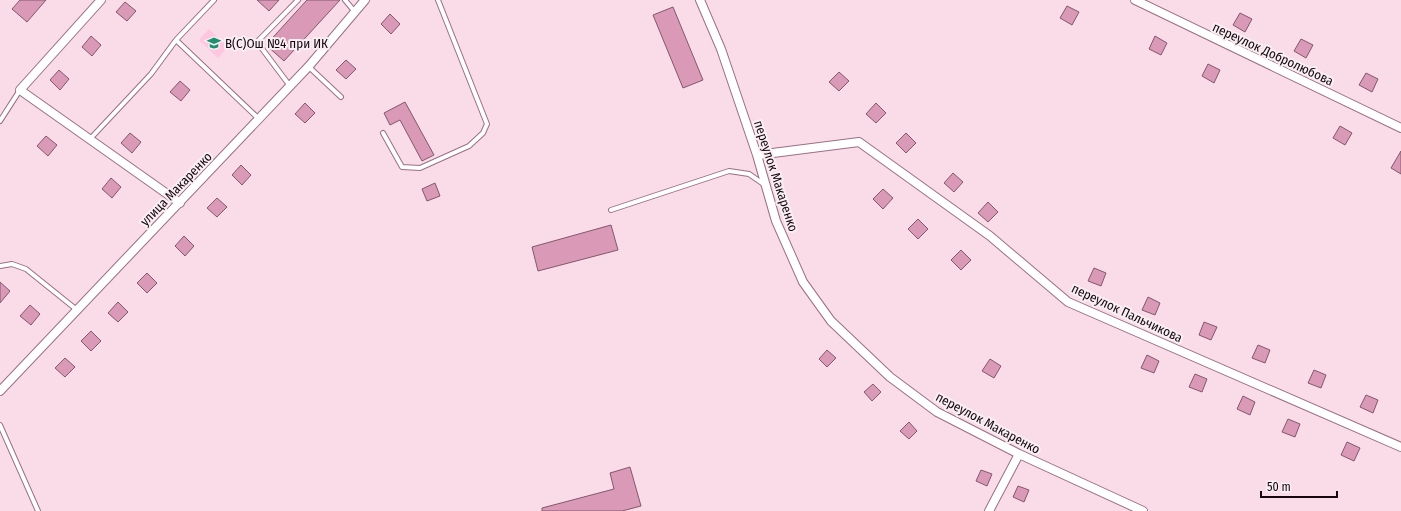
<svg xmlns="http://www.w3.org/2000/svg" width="1401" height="511" viewBox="0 0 1401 511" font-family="'Fira Sans Condensed',sans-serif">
<rect width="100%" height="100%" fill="#f9dce8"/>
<path fill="#fec6df" d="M209 29 228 47 218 58 199 40Z"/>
<path fill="#d999b7" stroke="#82586c" d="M20 0H46L27 22 12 9Z
M257 0H279L269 11Z
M307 0H340L284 61 266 45Z
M125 2 136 11 127 21 116 12Z
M1067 6 1079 12 1072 25 1060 18Z
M673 7 703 80 683 88 653 15Z
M1240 13 1252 19 1245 32 1233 25Z
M390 14 400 24 391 34 381 24Z
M91 36 101 45 92 56 82 47Z
M1155 36 1167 43 1161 55 1149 49Z
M1301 39 1313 45 1306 58 1294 51Z
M346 60 356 69 346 79 336 70Z
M1208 64 1220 70 1214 83 1202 76Z
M59 70 69 79 60 90 50 80Z
M839 72 849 81 839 91 829 82Z
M1366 73 1378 79 1372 92 1359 85Z
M180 81 190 90 181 101 170 92Z
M405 102 434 155 422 161 400 120 390 125 384 113Z
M305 103 315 113 305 123 295 114Z
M876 103 886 113 876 123 866 114Z
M1340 126 1352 133 1345 145 1333 138Z
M130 133 141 142 132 153 121 143Z
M906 133 916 143 906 153 896 143Z
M46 136 57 145 48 156 37 146Z
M1401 151V174L1391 168Z
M241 165 251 175 242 185 232 175Z
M953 173 963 182 954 192 944 183Z
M111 178 121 187 112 198 102 189Z
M435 183 440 196 427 201 422 189Z
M883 189 893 198 883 209 873 199Z
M217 198 227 207 217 217 207 208Z
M988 202 998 212 988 222 978 213Z
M918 219 928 229 918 239 908 229Z
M611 225 618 250 538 271 532 247Z
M184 236 194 246 185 256 175 246Z
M961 250 971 260 961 270 951 260Z
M1094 268 1106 273 1101 286 1088 281Z
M147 273 157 283 147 293 137 283Z
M0 282 10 291 0 303Z
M1148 297 1160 303 1155 315 1142 310Z
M118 302 128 312 118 322 108 313Z
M30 305 40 314 31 325 20 316Z
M1204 322 1217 327 1211 340 1199 335Z
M91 331 101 341 91 351 81 341Z
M1258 345 1270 350 1265 363 1252 358Z
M827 350 836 358 827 367 819 359Z
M1147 355 1159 361 1154 373 1141 368Z
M65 358 75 367 65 377 55 368Z
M990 359 1001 366 994 378 982 371Z
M1314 370 1326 375 1321 388 1308 383Z
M1195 374 1207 379 1202 392 1189 387Z
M873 384 881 392 872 401 864 392Z
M1366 395 1378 400 1373 413 1360 407Z
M1243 396 1255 402 1250 415 1237 409Z
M1288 419 1300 424 1295 437 1282 432Z
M909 422 917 431 909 439 900 431Z
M1347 442 1360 448 1354 461 1341 455Z
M630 467 641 506 622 511H542V508L614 489 610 473Z
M981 470 992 474 987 486 976 481Z
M1018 486 1029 490 1024 502 1013 497Z"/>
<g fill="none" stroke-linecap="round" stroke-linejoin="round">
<g stroke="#9b6f83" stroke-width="6">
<path id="lane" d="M214 0 176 40 259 119
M345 0 355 12
M309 67 341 97
M290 86 257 42 298 0
M0 121 20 90
M383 133 402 167 420 168 469 146 483 133 487 124 438 0
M90 139 151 74 176 40
M611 210 729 171 749 174 765 185
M0 266 12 264 26 269 77 310
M0 425 38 511"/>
</g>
<g stroke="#9b6f83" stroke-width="10">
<path id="street" d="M101 0 20 90 180 203
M700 0 721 49 757 155 776 221 803 282 831 321 890 377 937 412 1019 454 1143 511
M1135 0 1401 128
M757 155 859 142 990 236 1068 302 1401 447
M0 391 309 66 365 0
M989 511 1019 454"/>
</g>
<use href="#lane" stroke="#fff" stroke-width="4"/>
<use href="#street" stroke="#fff" stroke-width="8"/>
</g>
<defs>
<g id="school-bare" transform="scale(1.08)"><path d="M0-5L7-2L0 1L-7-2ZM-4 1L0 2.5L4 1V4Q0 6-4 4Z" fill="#1d9072" stroke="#f9eff3" stroke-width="2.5" paint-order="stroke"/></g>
</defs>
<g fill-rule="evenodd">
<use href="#school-bare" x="214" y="43"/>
</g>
<g text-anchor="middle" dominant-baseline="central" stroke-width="4" stroke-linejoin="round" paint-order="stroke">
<g font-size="13" fill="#16070f" stroke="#f9eff3" text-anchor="start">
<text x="225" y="43">В(С)Ош №4 при ИК</text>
</g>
<g font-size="13" fill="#16070f" stroke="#f9eff3">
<text transform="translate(1273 54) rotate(25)">переулок Добролюбова</text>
<text transform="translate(776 176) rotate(72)">переулок Макаренко</text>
<text transform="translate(176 189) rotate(-46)">улица Макаренко</text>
<text transform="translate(1127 313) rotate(25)">переулок Пальчикова</text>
<text transform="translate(988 423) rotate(28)">переулок Макаренко</text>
</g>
</g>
<path d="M1261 491v6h76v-6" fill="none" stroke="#16070f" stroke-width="2"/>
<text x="1267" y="491" font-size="12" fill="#16070f" stroke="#f9eff3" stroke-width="3" paint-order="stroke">50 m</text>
</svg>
